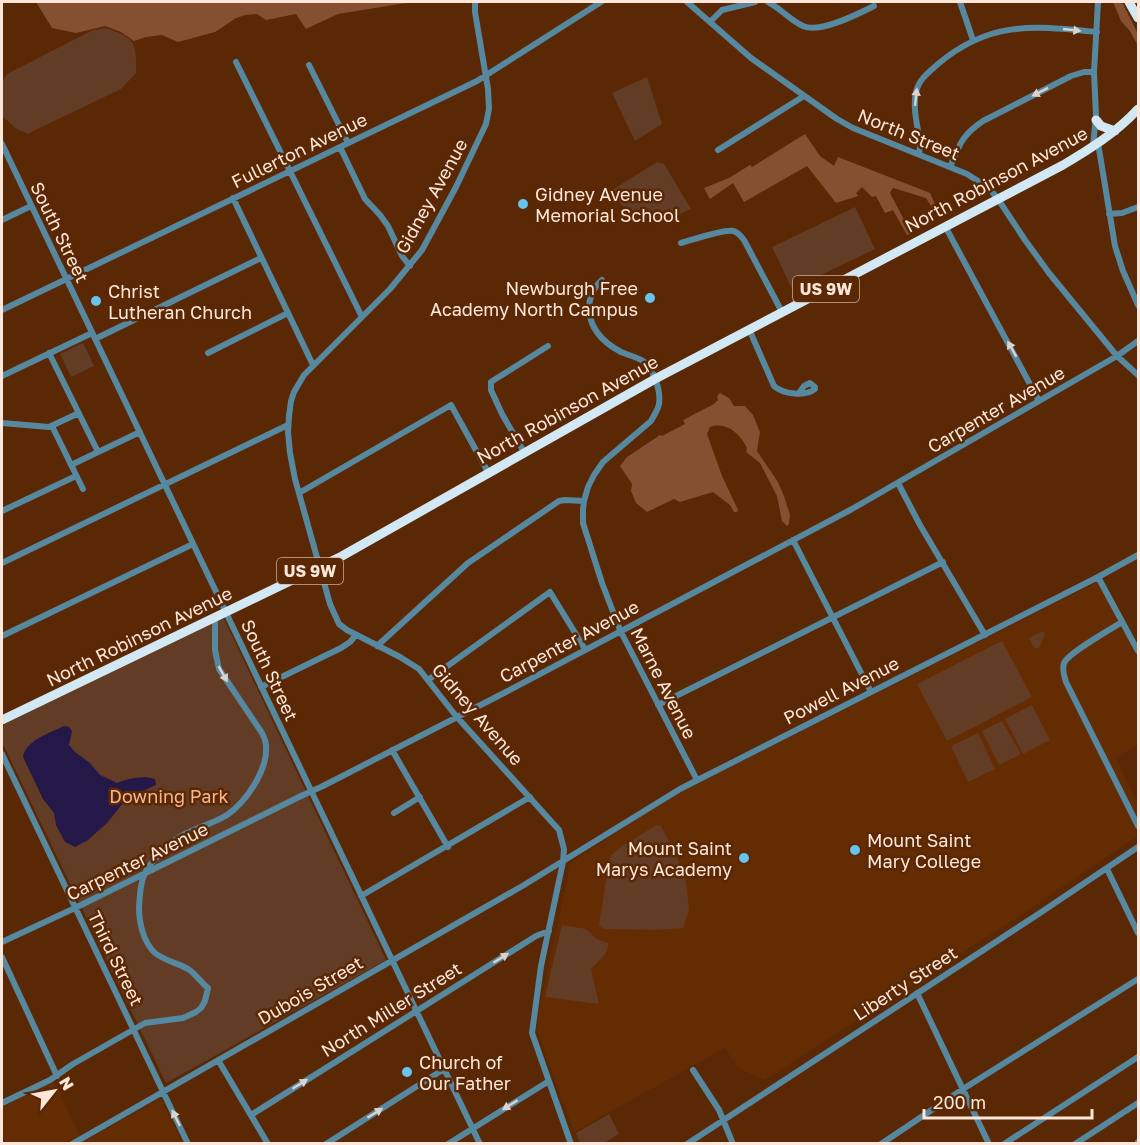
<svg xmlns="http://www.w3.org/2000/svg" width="1140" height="1145" viewBox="0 0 1140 1145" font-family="'Golos Text',sans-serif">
<rect width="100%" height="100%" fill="#5a2805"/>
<path fill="#642c03" d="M1098 582 1138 655V719L1137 720 1138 723V744L1116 758 1138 803V836L1012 921 764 1080 738 1068 725 1048 574 1132 538 1032V1014L571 863 669 798Z
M54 1081 83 1142 161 1099 182 1143H7L2 1133V1107Z"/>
<path fill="#633c25" d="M106 28C135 38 137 43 136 73L121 89 27 134 25 132 18 130 2 116V82L7 74 93 30Z
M647 77 662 124 635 141 612 93Z
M657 162 664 164 691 209C685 211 680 215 673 217 656 223 632 217 620 203 617 200 614 194 612 190Z
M855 207 875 249 792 289 772 247Z
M83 343 94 366 71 377 60 354Z
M221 619H224L386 960 166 1083 2 742V725Z
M1043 631 1045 634 1039 648H1034L1029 638Z
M1002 641 1032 697 947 741 917 684Z
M1032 705 1050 740 1023 754 1005 719Z
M1002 721 1021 754 999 765 982 731Z
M978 733 995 769 968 782 951 746Z
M657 825 661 826 684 872 687 888 689 910 683 928 657 930 604 929 599 925 608 868 611 855 622 846Z
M562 925 586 929 597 939 608 943C610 953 597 962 591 969L599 1004 545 997Z
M609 1114 619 1134 604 1143H580L576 1133Z"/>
<path fill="#855031" d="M36 2H412L338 14 306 29 296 14 266 20 257 14 245 15 236 18 215 32 178 42 162 35 146 37 134 41 121 32 105 26 76 33 52 28Z
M1113 2H1122L1138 34V46L1130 31 1121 21Z
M805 134 820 156 834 166 838 157 930 193 940 215 937 216 926 198 893 188 890 193 911 233 907 235 893 210 885 213 876 196 872 197 862 187 856 193 858 196 836 203 807 166 744 202 733 183 710 199 704 188 729 178 750 165 752 167Z
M720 393 729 398 734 406H745L753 415 760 432 757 451 778 482 784 496 790 515 789 524 787 526 782 521 777 496 760 463 746 452 747 448C740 434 727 421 710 427L707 434 722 476 738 510 737 512H734L730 505 713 492 680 502 674 499 647 512 636 503 631 491 632 484 620 466 627 457 660 435 662 436 685 424 683 420 714 404 718 400 717 396Z"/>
<path fill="#231847" d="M64 726 69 727 72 731 69 745 75 752 90 763 100 775 117 783C128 779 143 775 155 779L156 785 127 798 107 823 88 840 75 847 65 842 56 825 54 813 43 799 23 757C26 740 50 733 64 726Z"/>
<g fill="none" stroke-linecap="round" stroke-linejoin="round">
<path stroke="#5688a0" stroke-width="6" d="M475 2V12L488 89 489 109 486 124 456 187 422 250 390 289 304 375 294 392 291 401 289 416 288 432 290 453 295 479 330 604 339 624 347 630 400 657 419 669 456 716 559 830 564 849 563 862 541 966 532 1033 571 1144
M687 2 751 58 837 119 853 128 967 174 989 188 998 199 1025 240 1049 273 1117 356 1138 375
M768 2C780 8 790 20 803 26 819 34 858 14 874 6
M960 2 973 40
M710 22 722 10 755 2
M236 62 362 317
M309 65 348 143
M1098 143 1115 246 1123 271 1138 305
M2 144 480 1144
M1093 146 1096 116 1094 72 1098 2
M340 147 365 199 380 215 388 226 402 256 410 266
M718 150 804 96
M919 154 920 147C919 129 912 110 916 92 919 79 929 72 938 64 990 20 1034 26 1097 32
M950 167C960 144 961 136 983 121L1071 76 1084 72H1094
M233 198 313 365
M1109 214 1122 213 1138 207
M2 220 31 206
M945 226 1039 401
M681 243C692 240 724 229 733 231 738 232 741 236 744 240L782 312
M602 280C593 288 589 297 589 309 590 329 604 343 621 352 628 355 636 357 643 361 654 369 661 391 659 404 658 410 654 415 651 421L603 462 594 475 588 487 584 501 583 509V523L602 583 620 630 697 780
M2 310 477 81 601 2
M749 329 774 386C783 394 805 397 815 389V387L810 383 804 386 799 393
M95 339 261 258
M49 353 98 452
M208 353 288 313
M2 376 92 333
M2 423 49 427 79 413
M52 426 83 489
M524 452 502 414 491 390V382L494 380 548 346
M71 465 140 432
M898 483 920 525 985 635
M299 493 451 405 488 472
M2 511 76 476
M793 540 871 692
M2 563 288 425
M1098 577 1138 651
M1122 622C1111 629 1068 653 1064 663 1062 669 1064 676 1066 682L1138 826
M2 636 193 544
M377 646 468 563 559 501 565 500 584 501
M428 680 550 592 585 649
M261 687 341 648 350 642 356 635
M658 705 943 562
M392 750 448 847
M2 754 188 1144
M323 786 502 694 852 509 1117 356 1138 341
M394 813 420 797
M1107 869 1138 933
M361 896 530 797
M2 942 75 908 301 796
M2 957 57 1076
M917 993 989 1144
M218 1060 268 1144
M693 1070 719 1110 733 1144
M2 1103 50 1080 73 1064 145 1023 183 1018 196 1012 201 1008 205 1001 208 988C201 983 196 974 188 969 178 963 165 961 155 953 143 942 139 922 139 907 140 895 140 882 146 871 155 856 170 842 185 834 199 827 214 823 227 815 246 802 268 770 266 746 266 741 264 737 262 733L219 669 215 650V618
M251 1115 536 936 549 931
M72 1144 524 885 680 789 1098 577 1138 555
M326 1144 444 1069
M448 1144 549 1081
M687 1144 1040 913 1138 847
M881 1144 963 1089 1138 979
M1004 1144 1138 1057
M1075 1144 1138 1103
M1138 1144V1142"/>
<path stroke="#d2e9f5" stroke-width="9" d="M1129 2 1138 18
M1096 120 1101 126 1115 131
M2 720 342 556 655 379 1063 165C1090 149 1117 132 1138 109"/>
<path stroke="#5688a0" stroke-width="6" d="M301 796 323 786"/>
</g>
<defs><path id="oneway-solid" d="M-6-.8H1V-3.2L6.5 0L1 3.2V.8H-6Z" transform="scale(1.5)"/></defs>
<g fill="#dcd3ce">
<use href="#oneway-solid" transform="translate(1072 30) rotate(6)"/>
<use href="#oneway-solid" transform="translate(1040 92) rotate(153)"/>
<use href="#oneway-solid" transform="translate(916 97) rotate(-84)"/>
<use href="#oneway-solid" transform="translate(1012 349) rotate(-119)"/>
<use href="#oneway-solid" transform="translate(223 674) rotate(61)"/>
<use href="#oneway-solid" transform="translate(501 958) rotate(-32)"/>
<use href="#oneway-solid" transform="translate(300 1084) rotate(-32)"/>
<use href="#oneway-solid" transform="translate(510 1105) rotate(148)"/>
<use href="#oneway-solid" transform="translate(375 1113) rotate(-32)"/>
<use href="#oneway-solid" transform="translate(176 1118) rotate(-116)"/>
</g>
<g fill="#66c4ef" stroke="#5a2805" stroke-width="2">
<circle cx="523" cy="204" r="6"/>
<circle cx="650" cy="298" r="6"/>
<circle cx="96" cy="301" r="6"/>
<circle cx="855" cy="850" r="6"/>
<circle cx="744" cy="858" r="6"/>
<circle cx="407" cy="1072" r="6"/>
</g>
<g text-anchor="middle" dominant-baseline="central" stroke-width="5" stroke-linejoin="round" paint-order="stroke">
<g fill="#5a2805" stroke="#cdad99" stroke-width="1.5">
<rect x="793" y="276" width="66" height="26" rx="4.5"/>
<rect x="277" y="558" width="66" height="26" rx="4.5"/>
</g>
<g font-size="16" font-weight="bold" fill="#fee6d9">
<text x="826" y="289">US 9W</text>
<text x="310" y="571">US 9W</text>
</g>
<g font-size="18" fill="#fee6d9" stroke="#5a2805">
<text transform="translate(909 134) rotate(22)">North Street</text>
<text transform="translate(299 150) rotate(-26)">Fullerton Avenue</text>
<text transform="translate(996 179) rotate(-28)">North Robinson Avenue</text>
<text transform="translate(431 196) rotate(-61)">Gidney Avenue</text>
<text transform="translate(60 232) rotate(64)">South Street</text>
<text transform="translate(567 409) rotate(-29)">North Robinson Avenue</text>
<text transform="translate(996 409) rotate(-30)">Carpenter Avenue</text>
<text transform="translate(139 636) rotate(-26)">North Robinson Avenue</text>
<text transform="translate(569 641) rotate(-28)">Carpenter Avenue</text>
<text transform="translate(270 670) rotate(65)">South Street</text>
<text transform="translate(664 683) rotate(63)">Marne Avenue</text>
<text transform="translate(841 690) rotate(-27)">Powell Avenue</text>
<text transform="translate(478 714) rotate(49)">Gidney Avenue</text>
<text transform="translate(137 861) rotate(-26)">Carpenter Avenue</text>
<text transform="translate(116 958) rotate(64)">Third Street</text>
<text transform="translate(905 983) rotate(-33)">Liberty Street</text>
<text transform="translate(310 990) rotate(-30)">Dubois Street</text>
<text transform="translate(391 1009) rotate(-32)">North Miller Street</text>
</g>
<g font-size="18" fill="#fee6d9" stroke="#5a2805" text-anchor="start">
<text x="535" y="194">Gidney Avenue<tspan x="535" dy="21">Memorial School</tspan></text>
<text x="638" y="288" text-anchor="end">Newburgh Free<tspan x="638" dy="21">Academy North Campus</tspan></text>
<text x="108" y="291">Christ<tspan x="108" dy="21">Lutheran Church</tspan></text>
<text x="867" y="840">Mount Saint<tspan x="867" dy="21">Mary College</tspan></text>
<text x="732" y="848" text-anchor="end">Mount Saint<tspan x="732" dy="21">Marys Academy</tspan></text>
<text x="419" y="1062">Church of<tspan x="419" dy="21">Our Father</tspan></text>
</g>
<g font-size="18" fill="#f7b590" stroke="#5a2805">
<text x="169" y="796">Downing Park</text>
</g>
</g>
<rect width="1140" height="1145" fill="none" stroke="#fee6d9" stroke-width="6"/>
<g transform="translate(54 1091) rotate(59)" stroke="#5a2805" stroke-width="4.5" paint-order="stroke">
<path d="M0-4.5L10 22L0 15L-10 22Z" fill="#fee6d9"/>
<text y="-9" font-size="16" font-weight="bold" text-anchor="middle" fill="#fee6d9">N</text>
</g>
<path d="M924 1109v9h168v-9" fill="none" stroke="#fee6d9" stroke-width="3"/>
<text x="933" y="1109" font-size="18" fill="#fee6d9" stroke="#5a2805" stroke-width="4.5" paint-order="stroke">200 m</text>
</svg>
